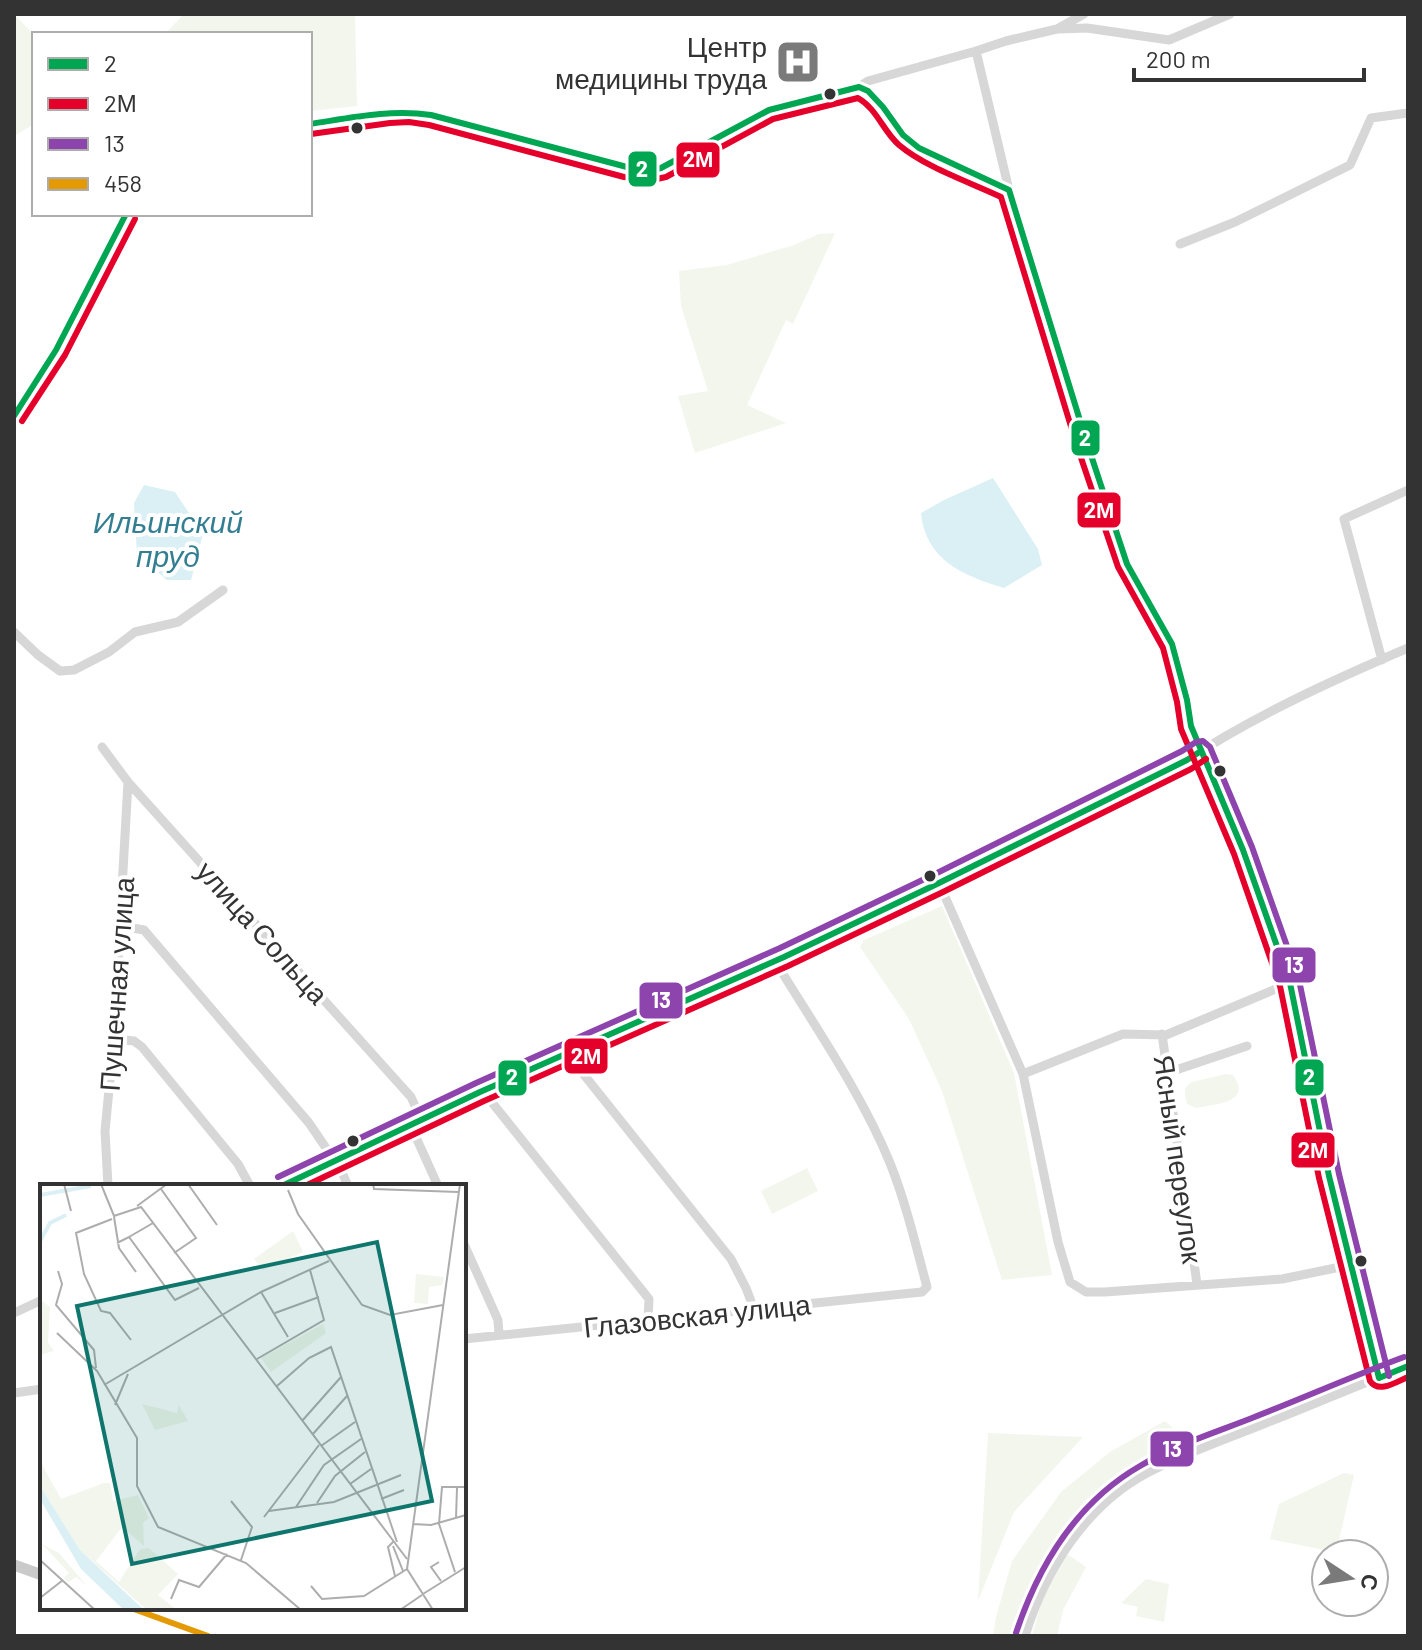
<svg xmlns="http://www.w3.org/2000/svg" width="1422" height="1650" viewBox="0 0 1422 1650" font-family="Barlow,sans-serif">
<rect width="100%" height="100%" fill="#fff"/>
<path fill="#f3f6ed" d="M14 14 34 35V124L14 136Z
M184 14H355L357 106 310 111V34H165Z
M835 233 793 324 786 320 747 405 786 423 695 453 678 396 708 391 681 306 679 271 727 265 794 245 819 234Z
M942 906 1014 1073 1052 1275 1002 1280 942 1091 909 1019 860 947 864 940Z
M1226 1074 1233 1075C1253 1103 1215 1104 1196 1108L1187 1104C1185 1094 1182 1087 1192 1082Z
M807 1168 818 1191 772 1214 761 1191Z
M1165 1421 1191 1445C1169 1454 1144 1462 1124 1475 1070 1512 1031 1573 1019 1636H993L996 1617 1012 1561 1061 1492 1110 1452Z
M988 1433 1083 1437 1014 1512 978 1601Z
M1344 1473 1354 1475 1339 1540 1329 1551 1270 1539 1279 1504Z
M1067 1554 1086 1567 1063 1610 1057 1636H1032L1045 1589Z
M1146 1579 1169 1584 1164 1622 1136 1616 1138 1607 1121 1603Z"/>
<path fill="#dbf0f5" d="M993 478 1038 549 1042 565 1004 588C964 576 925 560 921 513L944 500Z
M144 485 175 492 203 534 191 580H167L137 555 134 503Z"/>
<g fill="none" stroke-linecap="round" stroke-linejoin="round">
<path stroke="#d7d7d7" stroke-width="9" d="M1060 29 1087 28 1169 40 1230 14
M976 51 1009 190 1086 440 1127 564 1172 644 1187 700 1191 726 1243 850 1290 983 1329 1176 1379 1378
M859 87 868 91 883 107 903 135 919 148 1009 190
M310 124 389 113 409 112 431 115 627 167 652 170 661 168 769 110 783 105 859 87 868 81 976 51 1006 41 1057 29 1084 14
M1180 244 1235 222 1350 165 1371 118 1408 113
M14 416 56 350 126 214
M14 632 38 655 60 671 74 670 109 652 135 632 178 622 223 590
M1382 660 1344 519 1408 490
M102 747 128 782 411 1097 421 1119
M939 883 1023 1074 1058 1242 1070 1282 1086 1292H1105L1282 1279 1350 1265
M121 926 144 930 309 1123 341 1170 348 1186
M1162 1034 1197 1284
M113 1048 125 1040 134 1041 142 1047 238 1164 250 1186
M564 1054 573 1061 731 1259 746 1288 754 1309
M1167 1073 1247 1046
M1023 1074 1123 1034 1166 1035 1290 983
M480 1092 490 1100 649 1299 648 1320
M410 1124 438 1186
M108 1186 105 1131 113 1048 128 782
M282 1186 480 1092 784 957 939 883 1187 760C1256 715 1333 680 1408 648
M464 1244 498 1320 499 1335
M14 1313 42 1300
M464 1339 922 1292 927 1287C916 1246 906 1203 890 1163 862 1094 814 1025 775 961
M14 1393 42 1389
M1025 1636C1045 1571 1085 1506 1147 1473 1185 1453 1226 1439 1266 1423 1313 1405 1360 1384 1408 1366"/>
<path stroke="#cacaca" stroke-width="11" d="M14 1565 42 1575
M131 1608 208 1636"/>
<g stroke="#fff" stroke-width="12">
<path id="bus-1" d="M310 124C350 118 390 109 431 115L627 167 652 170 661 168 769 110 859 87 868 91 883 107 903 135 919 148 1009 190 1086 440 1127 564 1172 644 1187 700 1191 726 1243 850 1290 983 1329 1176 1379 1378 1408 1366
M14 416 56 350 126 214
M282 1186 480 1092 784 957 939 883 1187 760 1201 751"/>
</g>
<g stroke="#fff" stroke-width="12">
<path id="bus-2" d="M311 134 390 123 409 122 429 125 624 177 652 180 666 177 773 119 858 98C877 109 883 131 899 145 925 167 969 182 1001 197L1076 443 1118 567 1163 648 1177 702 1181 729 1234 854 1280 986 1319 1178 1370 1381C1379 1394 1396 1382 1408 1377
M22 421 65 355 135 219
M305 1186 484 1101 788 966 943 892 1191 769 1206 759"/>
</g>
<g stroke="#fff" stroke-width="12">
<path id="bus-3" d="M278 1177 476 1083 780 948 935 874 1182 751 1196 742 1203 741 1210 747 1252 847 1299 980 1339 1174 1389 1376
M1016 1633C1039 1564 1076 1503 1140 1466 1175 1445 1214 1433 1252 1418 1303 1398 1353 1376 1404 1357"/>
</g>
<g stroke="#fff" stroke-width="12">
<path id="bus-4" d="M131 1608 208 1636"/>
</g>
<use href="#bus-1" stroke="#00a651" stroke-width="6"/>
<use href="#bus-2" stroke="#e4002b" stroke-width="6"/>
<use href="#bus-3" stroke="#8e44ad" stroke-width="6"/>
<use href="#bus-4" stroke="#e39a05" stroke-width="6"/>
</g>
<defs>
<g id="hospital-square" transform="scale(2.3)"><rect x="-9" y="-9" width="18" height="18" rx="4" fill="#7a7a7a" stroke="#fff"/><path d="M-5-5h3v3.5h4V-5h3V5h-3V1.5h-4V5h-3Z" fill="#fff"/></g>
</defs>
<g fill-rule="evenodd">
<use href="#hospital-square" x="798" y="62"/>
</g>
<g fill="#333" stroke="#fff" stroke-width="3">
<circle cx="830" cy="94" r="7"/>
<circle cx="357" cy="128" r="7"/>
<circle cx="1220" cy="771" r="7"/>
<circle cx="930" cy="876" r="7"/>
<circle cx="353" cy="1141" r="7"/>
<circle cx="1361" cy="1261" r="7"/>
</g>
<g text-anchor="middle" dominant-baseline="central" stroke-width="8" stroke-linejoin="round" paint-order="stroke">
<g font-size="28" fill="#333" stroke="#fff" text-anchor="end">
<text x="767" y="46">Центр<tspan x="767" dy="32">медицины труда</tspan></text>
</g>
<g font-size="28" fill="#333" stroke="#fff">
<text transform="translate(263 932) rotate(48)">улица Сольца</text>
<text transform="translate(116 984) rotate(-86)">Пушечная улица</text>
<text transform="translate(1179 1159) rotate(82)">Ясный переулок</text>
<text transform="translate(697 1315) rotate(-6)">Глазовская улица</text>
</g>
<g font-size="30" font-style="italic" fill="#337f91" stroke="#fff">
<text x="168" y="521">Ильинский<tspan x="168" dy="34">пруд</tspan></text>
</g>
</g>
<g transform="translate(40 1184)">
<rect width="426" height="426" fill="#fff"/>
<path d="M253 47 263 68 223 86 214 75ZM376 90 404 93 402 101 389 103 388 120 374 119ZM0 115 10 123 8 158 14 167 0 171ZM283 140 286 149 231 188 221 174ZM102 220 137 229 139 221 148 237 115 246ZM0 277 21 315 64 299H70L73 317 98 311 109 334 103 339 104 362 82 343 56 377 79 398 100 365 109 364 138 390 118 411 137 426H107L40 366 0 302ZM2 360 19 369 47 402 36 393 29 398 24 394 29 389Z" fill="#f3f6ed"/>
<path d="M0 302 40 366 104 426H84L41 385 0 315Z" fill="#dbf0f5"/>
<path fill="none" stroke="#dbf0f5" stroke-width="4" d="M0 11 51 2M0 57 10 39 26 31"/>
<path fill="none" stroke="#adadad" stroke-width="2" d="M24 0 31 27M61 0 74 32 101 23 367 375M148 0 177 41M333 0 334 5 418 8M121 5 156 54 134 69M248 6 258 30 322 121 350 131 403 121M97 22 127 0M74 33 79 64 96 88M72 35 36 49 44 90 61 127 70 129 91 156M89 53 113 39M77 59 89 53 135 116 159 104M18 87 22 100 16 121 54 166 56 184M221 108 248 153M235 129 279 113M17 149 57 187 97 254V302L118 343 206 379 261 426M217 175 284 136 270 86M64 201 221 108 289 77M237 202 269 174 291 163 357 358M75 221 88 190M262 237 301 193M272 251 307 212M281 262 315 238M310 300 331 285M341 315 364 306M191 317 212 343 201 376M277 319 295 292 325 268M256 323 284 281 321 255M229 327 294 318 361 291M224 333 279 261M416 334 417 304M373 340 391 341 426 331M354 357 348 363 355 392M353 362 363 387M0 376 55 426M399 378 391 383 401 397M415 388 399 340 402 303H426M271 402 282 415 324 412 367 385M383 410 426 383M0 414 23 396M131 415 139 396 159 403 187 370M360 426 382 411M393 426 367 385 420 0"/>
<path fill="#0f766e" fill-opacity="0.15" stroke="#0f766e" stroke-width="4" d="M337 58 392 317 92 380 37 122Z"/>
<rect width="426" height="426" fill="none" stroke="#333" stroke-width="4"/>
</g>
<g stroke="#fff" stroke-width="3">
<rect x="675" y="141" width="46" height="38" rx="8" fill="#e4002b"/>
<rect x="627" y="150" width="31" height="38" rx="8" fill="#00a651"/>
<rect x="1070" y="419" width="31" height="38" rx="8" fill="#00a651"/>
<rect x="1076" y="491" width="46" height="38" rx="8" fill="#e4002b"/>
<rect x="1271" y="946" width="46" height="38" rx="8" fill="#8e44ad"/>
<rect x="638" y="981" width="46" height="39" rx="8" fill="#8e44ad"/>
<rect x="563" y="1037" width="46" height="38" rx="8" fill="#e4002b"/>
<rect x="1294" y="1058" width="31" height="39" rx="8" fill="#00a651"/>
<rect x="497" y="1059" width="31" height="38" rx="8" fill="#00a651"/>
<rect x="1290" y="1131" width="46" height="38" rx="8" fill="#e4002b"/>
<rect x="1149" y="1430" width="46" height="38" rx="8" fill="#8e44ad"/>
</g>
<g font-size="22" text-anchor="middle" font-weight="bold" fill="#fff">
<text x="698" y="167">2М</text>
<text x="642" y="177">2</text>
<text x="1085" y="446">2</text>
<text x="1099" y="518">2М</text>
<text x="1294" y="973">13</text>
<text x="661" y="1008">13</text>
<text x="586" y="1064">2М</text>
<text x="1309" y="1085">2</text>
<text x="512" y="1085">2</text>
<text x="1313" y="1158">2М</text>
<text x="1172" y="1457">13</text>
</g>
<rect width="1422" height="1650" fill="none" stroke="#333333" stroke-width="32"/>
<rect x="32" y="32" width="280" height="184" fill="#ffffff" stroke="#adadad" stroke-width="2"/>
<rect x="48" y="58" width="40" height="12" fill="#00a651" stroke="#adadad" stroke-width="2"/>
<text x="104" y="72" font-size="24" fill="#333333">2</text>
<rect x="48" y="98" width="40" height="12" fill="#e4002b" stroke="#adadad" stroke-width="2"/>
<text x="104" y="112" font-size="24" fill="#333333">2М</text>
<rect x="48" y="138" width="40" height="12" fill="#8e44ad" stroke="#adadad" stroke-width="2"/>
<text x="104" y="152" font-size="24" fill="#333333">13</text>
<rect x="48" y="178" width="40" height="12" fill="#e39a05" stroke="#adadad" stroke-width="2"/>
<text x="104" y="192" font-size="24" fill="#333333">458</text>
<g transform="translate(1350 1578) rotate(102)"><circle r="38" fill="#ffffff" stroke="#adadad" stroke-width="2"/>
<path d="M0-6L14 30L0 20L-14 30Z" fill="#7a7a7a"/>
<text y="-12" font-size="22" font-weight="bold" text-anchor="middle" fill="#333333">С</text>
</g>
<path d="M1134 68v12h230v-12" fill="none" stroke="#333333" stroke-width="4"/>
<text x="1146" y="68" font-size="24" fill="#333333" stroke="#ffffff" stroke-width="6" paint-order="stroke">200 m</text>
</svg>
